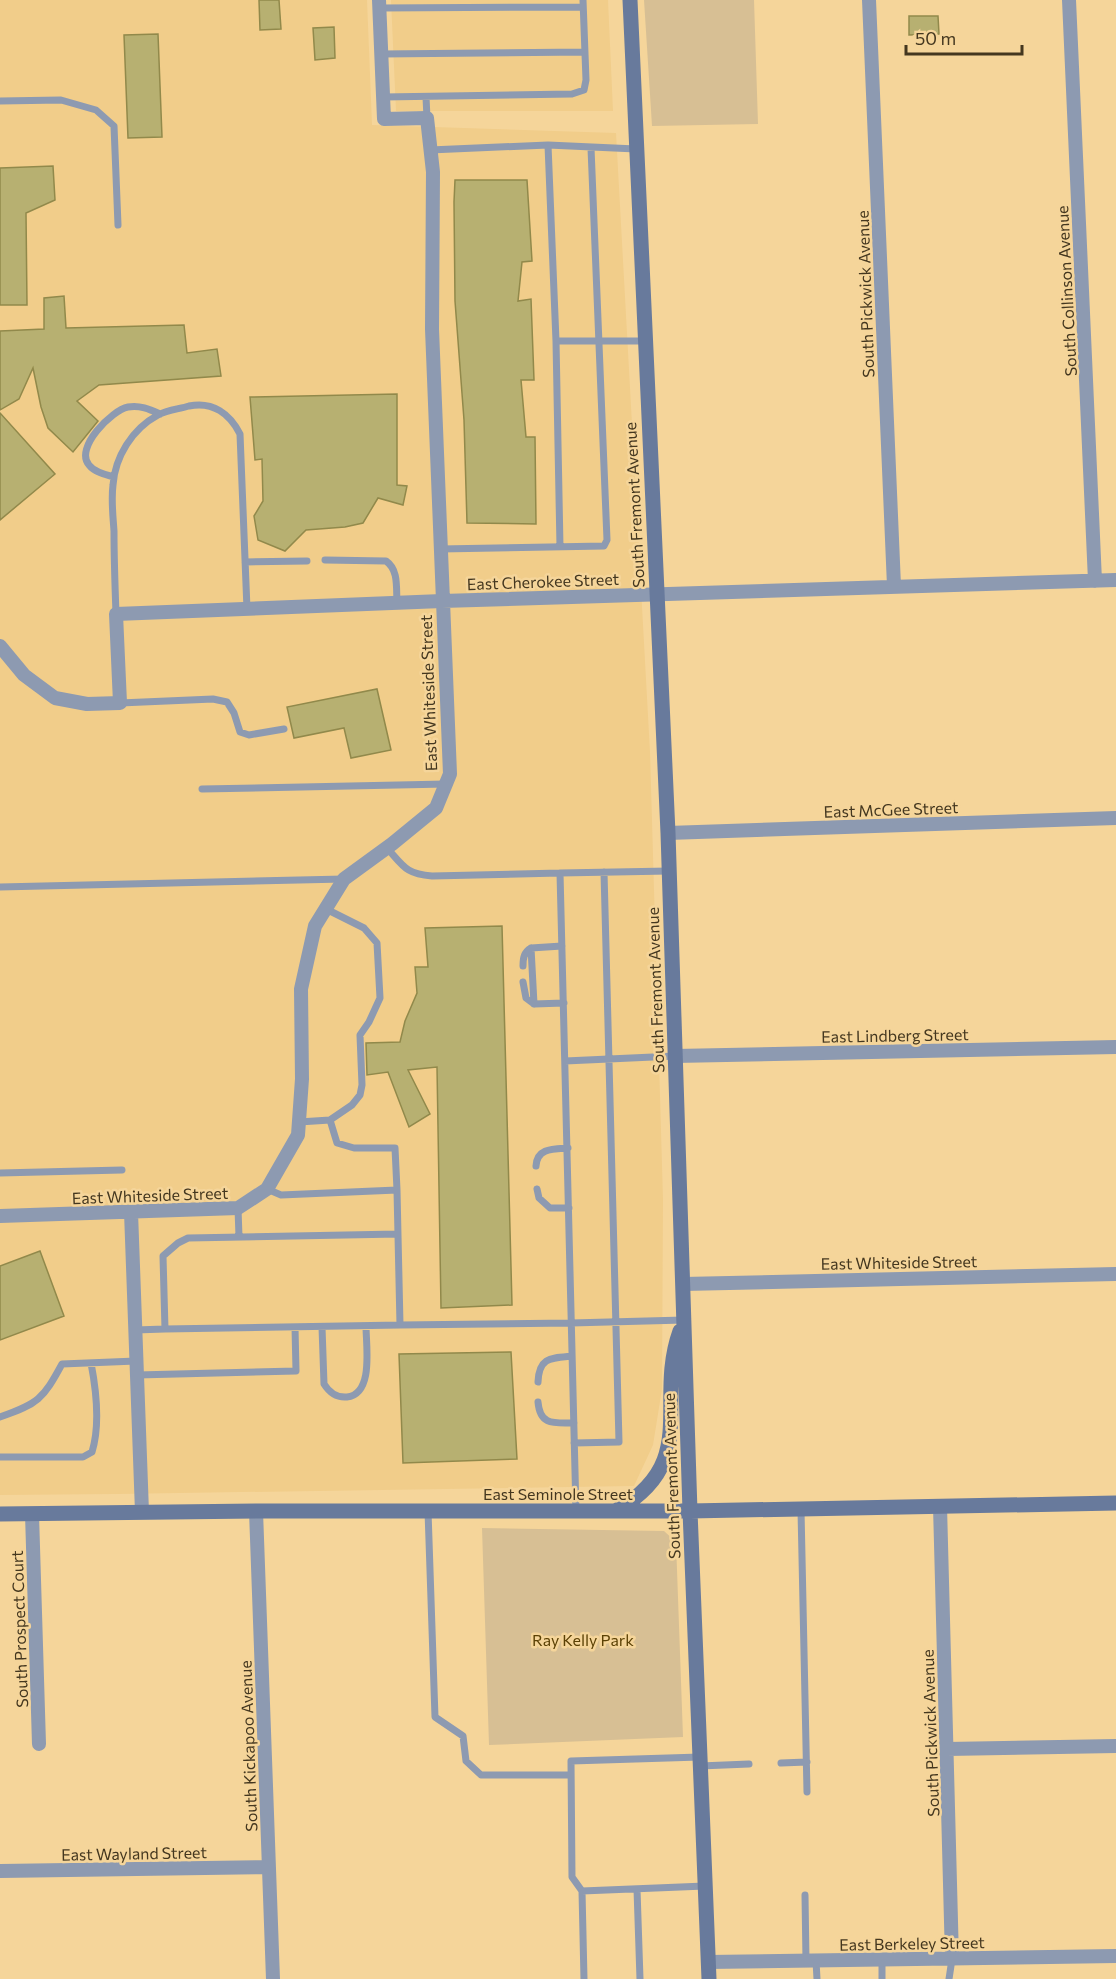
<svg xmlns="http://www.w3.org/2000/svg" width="1116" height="1979" viewBox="0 0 1116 1979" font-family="Commissioner,sans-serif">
<rect width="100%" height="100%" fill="#f5d59a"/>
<path fill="#f1cd8a" d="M0 0H367L372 125 616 133 650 752 663 1199 662 1389 653 1445 634 1486 118 1494 0 1495Z
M391 0H608L613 111H396Z"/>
<path fill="#d7bf94" d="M644 0H754L758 124 652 126Z
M482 1528 664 1531 676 1542 683 1737 489 1745Z"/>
<path fill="#b7b071" stroke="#91894b" stroke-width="1.5" d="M259 0H279L281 29 260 30Z
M909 16H938L939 34 909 35Z
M334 27 335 58 315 60 313 28Z
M158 34 162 137 128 138 124 35Z
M53 166 55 200 26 213 27 305H0V168Z
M455 180H527L532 261 522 262 518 301 531 299 534 380H521L526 437H535L536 524 467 523 464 420 455 301 454 202Z
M64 296 66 328 184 325 187 353 217 349 221 376 99 385 77 401 98 421 73 452 48 428 41 407 33 368 19 399 0 410V331L44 329V298Z
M397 394V485L407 486 403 505 378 498 363 523 345 527 306 530 285 551 258 540 254 516 263 501 262 459 255 460 250 397Z
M0 413 55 474 0 520Z
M377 689 391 750 351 758 344 728 294 738 287 707Z
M502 926 512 1305 441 1308 437 1067 408 1070 430 1114 409 1127 388 1072 367 1075 366 1043 400 1042 405 1021 417 993 415 967H428L425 928Z
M40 1251 64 1316 0 1340V1266Z
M511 1352 517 1459 403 1463 399 1354Z"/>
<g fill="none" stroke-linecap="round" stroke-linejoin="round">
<path stroke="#98825a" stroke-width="3" stroke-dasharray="3 4.5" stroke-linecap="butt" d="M672 1480V1488"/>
<path stroke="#8d9ab1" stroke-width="7" d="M379 8 583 7
M381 54 585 52
M383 97 572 94 584 90 586 80 583 0
M426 97 427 118
M0 101 61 100 96 110 114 126 118 225
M548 145 556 341 560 547
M430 150 548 145 636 149
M556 341H645
M114 477C106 475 94 472 89 465 74 448 112 410 128 407 140 405 149 409 160 414
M440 549 604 546 607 540 591 148
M325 560 386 561C399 570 396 588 397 603
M245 562 307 561
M116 614C115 587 114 559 114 531 113 516 111 500 113 485 115 457 132 429 158 415 167 410 179 409 189 406 213 401 230 414 240 434L247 609
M120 703 213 699 227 702 234 713 240 732 249 735 284 729
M202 789 446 784
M387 848C404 867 406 874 432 876L560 873
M0 887 344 879
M562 946 531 948 534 1004 564 1003
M523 966C523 958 524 952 531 948
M523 982 526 998 534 1004
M565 1061 675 1056
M330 1120 337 1143 354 1148H395L397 1190
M299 1122 330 1120 352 1105 360 1095 362 1085 360 1035 369 1022 380 998 377 943 364 928 326 909
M536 1166C537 1148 553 1149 568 1148
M0 1173 122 1170
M267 1189 281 1195 397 1190 400 1325 165 1329 163 1256 178 1243 188 1238 398 1234
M537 1189 539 1198 550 1208H569
M238 1208 239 1237
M400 1325 571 1323 684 1320
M322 1327 324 1384C329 1392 336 1398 347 1397 374 1394 366 1346 366 1326
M135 1330 165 1329
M137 1375 296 1371 295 1327
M538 1382C539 1357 551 1358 572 1356
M538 1402C540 1426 554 1423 574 1423
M0 1417C38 1404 43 1399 62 1364L136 1361
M574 1443 619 1442 604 872
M0 1457H83L92 1452C100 1426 96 1389 91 1363
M801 1510 807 1792
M428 1511 435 1717 463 1736 466 1761 481 1775H571
M576 1511 560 873 669 871
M781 1763 807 1762
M700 1766 749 1764
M637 1889 640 1979
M582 1891 572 1877 571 1761 700 1757
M805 1895 806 1961
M882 1960V1979
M816 1961 817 1979
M584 1979 582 1891 705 1886
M949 1979 952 1959"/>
<path stroke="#8d9ab1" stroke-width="14" d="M869 0 894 586
M1069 0 1095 581
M0 646 24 675 55 698 87 704 120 703 116 614 442 601 1116 580
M668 833 1116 818
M675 1056 1116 1047
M131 1212 142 1512
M0 1216 238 1208 267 1189 298 1135 302 1079 301 989 315 926 344 879 392 844 436 808 450 774 432 329 433 172 427 118 384 119 379 0
M683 1284 1116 1274
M940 1506 952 1959
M256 1511 273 1979
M32 1514 39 1744
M947 1749 1116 1746
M0 1871 269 1867
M708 1962 1116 1956"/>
<path stroke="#687a9c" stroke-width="15" d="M630 0 668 833 690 1511 709 1979
M617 1510C701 1461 654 1403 680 1331
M0 1514 256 1511H690L1116 1503"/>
</g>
<g text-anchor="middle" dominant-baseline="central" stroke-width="5" stroke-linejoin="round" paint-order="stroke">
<g font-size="16" fill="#44371f" stroke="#f5d59a">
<text transform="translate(1066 291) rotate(-93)">South Collinson Avenue</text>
<text transform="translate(865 294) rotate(-92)">South Pickwick Avenue</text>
<text transform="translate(634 505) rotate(-93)">South Fremont Avenue</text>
<text transform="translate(543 581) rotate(-2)">East Cherokee Street</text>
<text transform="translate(428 693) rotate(-92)">East Whiteside Street</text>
<text transform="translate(891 809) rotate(-2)">East McGee Street</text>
<text transform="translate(655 990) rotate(-92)">South Fremont Avenue</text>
<text transform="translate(895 1035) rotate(-1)">East Lindberg Street</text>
<text transform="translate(150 1195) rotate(-2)">East Whiteside Street</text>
<text transform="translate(899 1262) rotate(-1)">East Whiteside Street</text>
<text transform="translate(671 1476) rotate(-92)">South Fremont Avenue</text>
<text x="558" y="1493">East Seminole Street</text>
<text transform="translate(19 1629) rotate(-92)">South Prospect Court</text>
<text transform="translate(930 1733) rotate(-92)">South Pickwick Avenue</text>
<text transform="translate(248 1746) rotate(-92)">South Kickapoo Avenue</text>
<text transform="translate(134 1853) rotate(-1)">East Wayland Street</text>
<text transform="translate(912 1943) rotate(-1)">East Berkeley Street</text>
</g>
<g font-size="16" fill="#5b4105" stroke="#f5d59a">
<text x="583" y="1639">Ray Kelly Park</text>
</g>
</g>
<path d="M906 45v9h116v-9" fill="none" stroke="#44371f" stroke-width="3"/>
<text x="915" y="45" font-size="18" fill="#44371f" stroke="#f5d59a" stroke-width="4.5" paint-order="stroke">50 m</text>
</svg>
